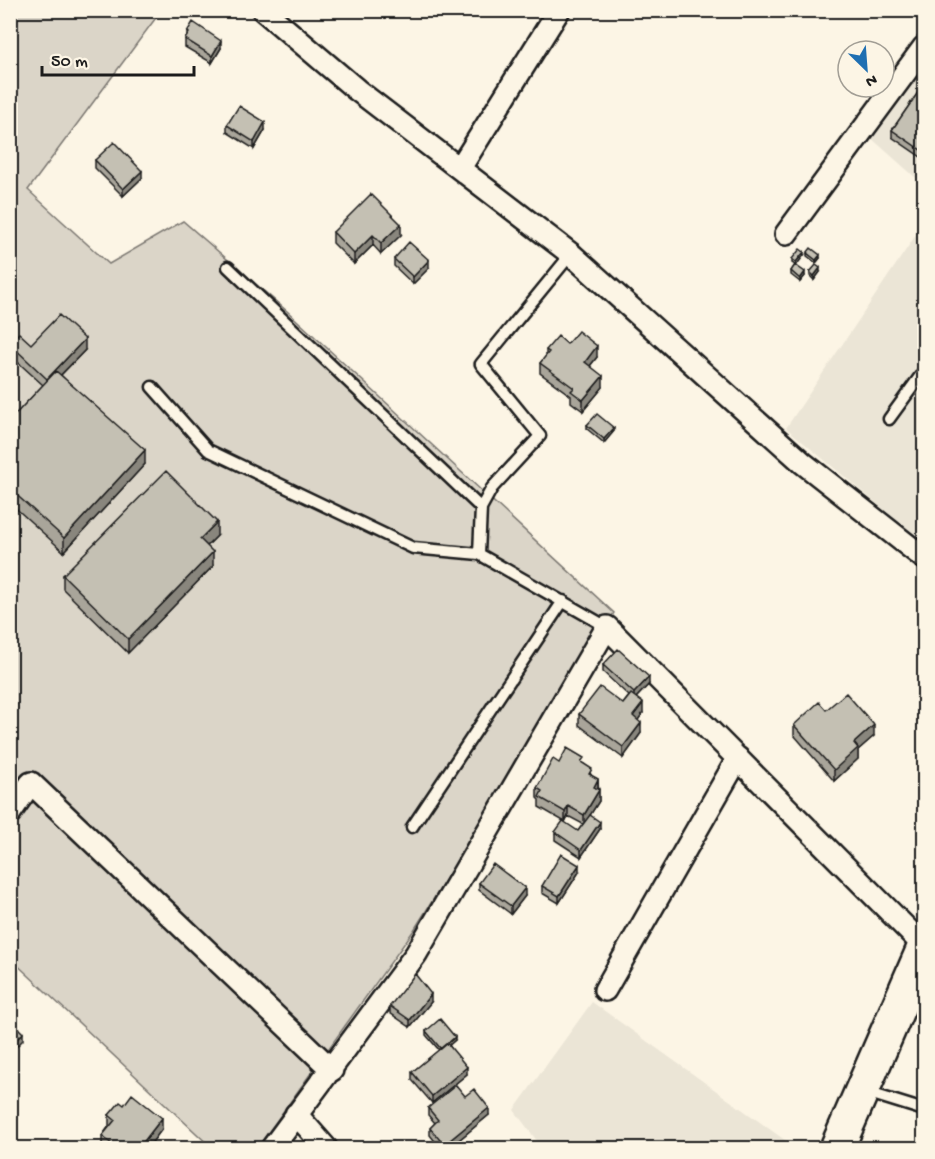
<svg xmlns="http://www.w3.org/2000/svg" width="935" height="1159" viewBox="0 0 935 1159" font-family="'Gochi Hand',sans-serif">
<rect width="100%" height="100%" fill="#fcf5e5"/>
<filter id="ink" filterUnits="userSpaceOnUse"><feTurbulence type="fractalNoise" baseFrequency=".0167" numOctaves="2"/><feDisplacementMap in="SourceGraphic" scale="12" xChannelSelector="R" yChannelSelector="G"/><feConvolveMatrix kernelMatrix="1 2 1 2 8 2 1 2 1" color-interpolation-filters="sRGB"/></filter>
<g filter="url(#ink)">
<path fill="#ebe5d6" d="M924 65V185L870 137Z
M924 223V543L786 428Z
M592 1002 796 1148H537L540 1145 514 1110Z"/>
<path fill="#dbd5c8" stroke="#7c7872" stroke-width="1.5" d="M10 11H161L28 190 109 264 183 221 287 311 614 613 414 930 257 1148H212L11 959Z"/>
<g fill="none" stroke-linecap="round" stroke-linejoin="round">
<g stroke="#1c1c1c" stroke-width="15">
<path id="lane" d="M228 267 481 508
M152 387 208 450 413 548 479 554 607 627
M889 419 924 371
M479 554 481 508 492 488 540 436 481 364 571 254
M412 827 563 601
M866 1092 924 1110"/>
</g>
<g stroke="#1c1c1c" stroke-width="26">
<path id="street" d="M263 10 357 90 571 254 803 463 924 558
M460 168 559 10
M786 234 924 47
M10 813 31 783 332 1070
M605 990 738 758
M296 1114 326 1148
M272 1148 416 954 607 627 924 946"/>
</g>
<g stroke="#1c1c1c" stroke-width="38">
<path id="highway" d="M837 1148 924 948"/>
</g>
<use href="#lane" stroke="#fcf5e5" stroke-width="10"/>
<use href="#street" stroke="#fcf5e5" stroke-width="21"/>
<use href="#highway" stroke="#fcf5e5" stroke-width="33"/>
</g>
<path fill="#a9a59a" stroke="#1c1c1c" stroke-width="1.5" d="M187 32 221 48 212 63 185 47V39L187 37Z
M924 84V159L892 137V130Z
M227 125 265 130 254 149 227 132Z
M95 160 142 178 123 196 95 168Z
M333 232 401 235 381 254 373 245 354 264 333 243Z
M807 253 820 258 816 263 807 256Z
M804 255 796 265 805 276 800 282 791 275V271L795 265 792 263V259Z
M394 259 429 268 413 284 394 266Z
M810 272H820L814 280 810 276Z
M10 342 85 350 61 375 145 464 64 552 10 503V420L43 385 10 355Z
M567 344 597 357 590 366 603 387 583 411 571 402V396L540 373V363L546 356V350Z
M587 425 614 431 604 443 587 429Z
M217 536 207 546 213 566 128 653 63 589V575Z
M603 665 649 684 636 698 643 713 638 720 641 733 623 758 579 725V714L623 704 629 696 603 672Z
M826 710 874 736 858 750V759L834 781 794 735V725Z
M559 763 584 764 592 776 598 779 599 801 590 815 600 829 581 857 555 840V832L578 831 583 824 568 816 565 822 539 807V800L537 798V788Z
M579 872 559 903 542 893V886Z
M479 883 525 896 511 914 479 890Z
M431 1002 410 1027 390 1013V1006Z
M426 1031 455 1040 449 1045 467 1074 432 1103 412 1080V1072L439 1050 426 1035Z
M465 1096 489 1115 448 1149H441L430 1135V1128L435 1123 428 1115V1108Z
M109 1115 162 1129 147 1149H104L102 1146V1136L109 1126Z"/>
<path fill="#89867d" stroke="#1c1c1c" stroke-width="1.5" d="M221 41V48L212 63V56Z
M265 122V130L254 149V142Z
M142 171V178L123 196V189Z
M401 224V235L381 254V243Z
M373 235V245L354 264V254Z
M804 252V255L796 266V262Z
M820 255V258L816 263V260Z
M429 260V268L413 284V277Z
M820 268V272L814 280V276Z
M805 272V276L800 282V279Z
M85 339V350L47 389V379Z
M597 346V357L585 372V362Z
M603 376V387L583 411V400Z
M614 428V431L604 443V439Z
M145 450V464L64 552V538Z
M217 522V536L200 553V539Z
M213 552V566L128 653V639Z
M649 677V684L634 700V693Z
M643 703V713L633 727V716Z
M641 723V733L623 758V747Z
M874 725V736L858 750V759L834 781V770L854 743Z
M598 779V790L594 787Z
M599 790V801L584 825V815Z
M568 806V816L565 822V812Z
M600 822V829L581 857V850Z
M579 865V872L559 903V896Z
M525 888V896L511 914V906Z
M431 994V1002L410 1027V1020Z
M23 1033V1040L10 1053V1046Z
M455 1037V1040L441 1053V1049Z
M467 1067V1074L432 1103V1096Z
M489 1108V1115L448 1149H444V1145Z
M162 1118V1129L147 1149H138Z"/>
<path fill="#c4c0b3" stroke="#1c1c1c" stroke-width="1.5" d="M193 22 221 41 212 56 185 39 189 33 187 32Z
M924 84V152L892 130Z
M239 106 265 122 254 142 227 125Z
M114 142 142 171 123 189 95 160Z
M371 194 401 224 381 243 373 235 354 254 333 232Z
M409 242 429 260 413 277 394 259Z
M811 248 820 255 816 260 807 253Z
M800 249 804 252 796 262 792 259Z
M795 265 805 272 800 279 791 271Z
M816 265 820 268 814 276 810 272Z
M59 315 85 339 47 379 10 344V342L19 333 31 344Z
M578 331 597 346 585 362 603 376 583 400 571 391 574 388 540 363 549 352 546 350 558 336 567 344Z
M56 371 145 450 64 538 10 489V420Z
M597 414 614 428 604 439 587 425Z
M166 471 217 522 200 539 213 552 128 639 63 575Z
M618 649 649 677 634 693 603 665Z
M600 687 623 704 631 694 643 703 633 716 641 723 623 747 579 714Z
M846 693 874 725 854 743 858 748 834 770 794 725 819 702 826 710Z
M567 748 584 758 581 762 592 769 589 774 598 779 594 787 599 790 584 815 568 806 565 812 539 797 542 791 537 788 553 759 559 763Z
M590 815 600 822 581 850 555 832 563 821 578 831Z
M561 854 579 865 559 896 542 886Z
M493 864 525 888 511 906 479 883Z
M415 974 431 994 410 1020 390 1006Z
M440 1019 455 1037 441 1049 426 1031Z
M10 1020 23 1033 10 1046Z
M447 1043 467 1067 432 1096 412 1072Z
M456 1085 465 1096 474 1089 489 1108 444 1145 430 1128 438 1120 428 1108Z
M132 1094 162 1118 138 1149H118L102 1136 115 1120 109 1115 120 1102 124 1105Z"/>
</g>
<rect width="935" height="1159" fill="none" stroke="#fcf5e5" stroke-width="36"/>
<rect x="18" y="18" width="899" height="1123" fill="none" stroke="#1c1c1c" stroke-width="2" filter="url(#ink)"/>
<g transform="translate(866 69) rotate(155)"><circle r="28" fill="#fcf5e5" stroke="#a29e95" stroke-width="1.5"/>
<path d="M0-4.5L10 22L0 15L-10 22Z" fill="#1f6fb2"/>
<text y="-9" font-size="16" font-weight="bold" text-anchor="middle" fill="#1c1c1c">N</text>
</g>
<path d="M42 66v9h152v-9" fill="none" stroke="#1c1c1c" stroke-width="3"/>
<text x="51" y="66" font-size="18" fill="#1c1c1c" stroke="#fcf5e5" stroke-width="4.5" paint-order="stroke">50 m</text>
</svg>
